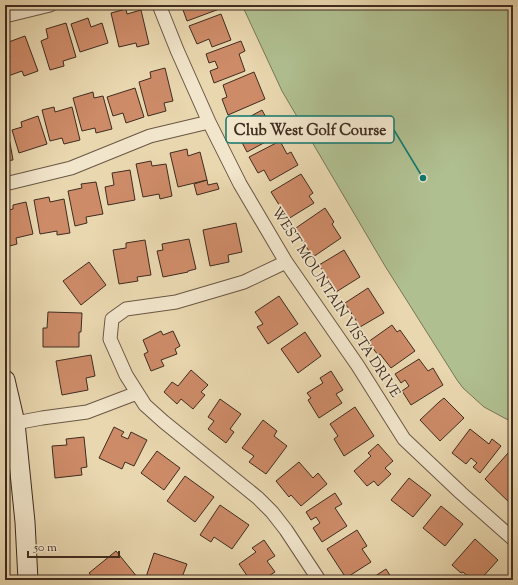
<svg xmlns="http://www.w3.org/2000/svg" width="518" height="585" viewBox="0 0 518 585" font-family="'Sorts Mill Goudy',serif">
<rect width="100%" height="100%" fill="#e9d7af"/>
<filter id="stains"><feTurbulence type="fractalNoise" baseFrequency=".005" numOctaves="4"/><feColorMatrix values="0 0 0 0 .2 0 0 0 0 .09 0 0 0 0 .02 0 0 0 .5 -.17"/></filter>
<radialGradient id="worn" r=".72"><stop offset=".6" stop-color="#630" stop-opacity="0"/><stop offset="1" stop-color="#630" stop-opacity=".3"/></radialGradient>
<path fill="#b0bf90" stroke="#787658" d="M242 5H513V421H510L484 407 463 388 457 380 385 266 282 91Z"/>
<path fill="#cd8b68" stroke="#3f2c20" d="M186 5H221L222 8 187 21 182 7Z
M126 9 127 14 141 10 149 44 137 47 136 43 119 47 111 13Z
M221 14 231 40 212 47 209 39 197 44 189 26Z
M88 18 91 27 102 23 108 43 80 52 71 24Z
M66 23 76 57 63 61 64 66 50 70 41 41 48 38 46 29Z
M25 36 38 71 24 76 22 71 8 76 5 68V59L10 57 6 43Z
M241 41 245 51 239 54 245 71 214 83 210 71 218 68 215 61 209 63 206 54Z
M165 68 173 101 164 103 166 111 148 116 139 82 151 78 150 72Z
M254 72 265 99 228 115 222 99 227 97 223 85Z
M135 88 144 117 126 123 123 113 113 116 107 97Z
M93 92 94 98 103 96 112 129 96 133 95 128 82 131 73 98Z
M54 107 55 112 72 107 80 140 64 144 62 138 50 141 42 110Z
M262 110 269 123 266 125 273 138 247 152 238 135 247 130 242 121Z
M38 116 47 144 19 153 12 130 22 127 21 122Z
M5 126H7L13 160 5 161Z
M280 141 287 154 291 152 298 165 270 181 264 170 258 173 249 157Z
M187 149 188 156 200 152 207 180 178 187 170 153Z
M151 161 152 166 166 164 172 196 160 199 159 194 143 197 136 164Z
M130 170 135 200 108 205 105 187 114 185 112 173Z
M301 174 313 193 309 196 314 203 288 219 271 192Z
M207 180 208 185 217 183 219 189 197 195 194 184Z
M96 182 103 214 86 217 87 223 75 226 68 191 82 188 81 184Z
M49 197 50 202 64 199 70 233 57 235V231L40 234 34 200Z
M26 202 33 234 16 238 17 244 6 247 5 242V211L13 209V205Z
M325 208 334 222 332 224 341 238 313 257 300 238 299 239 293 230Z
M236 223 242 252 228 255 229 262 210 266 203 230Z
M189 239 196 269 188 271V272L163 277 157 251 163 250 162 244Z
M145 240 151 275 137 277 138 281 119 284 113 250 126 248V243Z
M344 250 360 277 336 292 319 265Z
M89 262 106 285 81 305 63 281Z
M368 288 384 313 360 327 345 303Z
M279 296 298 324 268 344 257 327 263 324 255 312Z
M48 312 82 313 81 332H79V347H43V328H47Z
M392 325 397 332 400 330 415 351 391 368 380 354 378 355 368 342Z
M161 331 163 335 173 331 180 346 175 349 177 354 161 360 164 366 151 371 144 354 148 352 143 340Z
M305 332 321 356 298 373 281 349Z
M91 355 95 376 86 378 88 390 62 395 56 361Z
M419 359 428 371 433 368 443 385 411 405 402 391 409 386 405 380 401 383 395 374Z
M191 370 208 385 201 392 205 395 193 409 181 399 177 404 164 392 172 382 178 386Z
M331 371 343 390 336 394 342 403 319 418 308 400 311 398 307 393 323 383 320 378Z
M444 398 464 418 440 441 420 420 439 402Z
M220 399 241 414 230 429 234 432 226 443 208 429 214 421 208 417Z
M355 407 374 436 344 456 334 439 338 436 330 424Z
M263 420 277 431 274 436 287 446 266 474 249 462 254 456 242 448Z
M114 427 124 432 121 436 128 439 131 432 147 440 134 466 125 462 122 469 99 458Z
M470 429 489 444 492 439 501 446 480 473 473 467 477 463 471 458 466 464 452 453Z
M84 437 87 467 81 468 82 475 55 478 52 446 67 445 66 439Z
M378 444 393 461 385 468 391 474 378 486 374 481 367 486 354 471 371 456 368 453Z
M157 451 180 468 164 490 141 473Z
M509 452 513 455 512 505 485 479Z
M299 462 313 478 318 473 327 484 301 506 291 495 289 497 276 481Z
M185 476 214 497 195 522 167 501Z
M409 478 431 495 413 517 391 500Z
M335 493 342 504 335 508 347 526 322 542 313 528 320 523 316 517 311 520 306 512Z
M220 505 249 525 232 549 214 537 211 542 200 535Z
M441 506 463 524 445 546 423 528Z
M357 530 367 546 362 549 371 562 346 578 327 549Z
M475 539 498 560 480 580H472L463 572 461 573 452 565Z
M264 540 275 556 267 561 275 572 262 580H260L257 577 253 580H250L239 564 256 552 252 548Z
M116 551 138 578 136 580H95L89 573Z
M154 553 187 564 181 580H145Z
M386 569 393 580H369Z
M287 575 290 580H280Z"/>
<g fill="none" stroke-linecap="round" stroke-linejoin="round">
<g stroke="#6a5744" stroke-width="15">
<path id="minor" d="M159 5 177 50 209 122 240 184 286 262 358 366 404 439 461 493 513 539
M5 16 50 5
M5 184 71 168 150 136 209 122
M286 262 244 282 176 302 126 309 112 319 110 339 126 375 145 405 164 422 258 498 272 512 286 530 319 580
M5 425 42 418 87 412 137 393"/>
</g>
<g stroke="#3f2c20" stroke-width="21">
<path id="secondary" d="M5 380 15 423 25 522 28 580"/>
</g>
<use href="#minor" stroke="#f1e5cb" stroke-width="13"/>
<use href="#secondary" stroke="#f1e5cb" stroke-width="19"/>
</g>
<g text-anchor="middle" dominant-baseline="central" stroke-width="3.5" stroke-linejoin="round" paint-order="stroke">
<g font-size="14" fill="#3f2c20" stroke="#f1e5cb">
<text transform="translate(335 303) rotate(57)">WEST MOUNTAIN VISTA DRIVE</text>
</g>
</g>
<path fill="none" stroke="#0f766e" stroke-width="1.5" d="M423 178L394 130"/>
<circle fill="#0f766e" stroke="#f1e5cb" stroke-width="1.5" cx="423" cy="178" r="4"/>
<rect fill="#f1e5cb" stroke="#0f766e" stroke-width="1.5" x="226" y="116" width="168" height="27" rx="4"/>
<g font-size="15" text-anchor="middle" font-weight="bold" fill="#3f2c20">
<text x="310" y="135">Club West Golf Course</text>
</g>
<rect width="518" height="585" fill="none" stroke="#e9d7af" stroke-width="20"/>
<rect x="6" y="6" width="506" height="573" fill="none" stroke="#3f2c20" stroke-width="2"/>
<rect x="10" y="10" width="498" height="565" fill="none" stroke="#3f2c20"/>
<path d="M28 551v6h91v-6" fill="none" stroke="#3f2c20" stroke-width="2"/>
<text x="34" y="551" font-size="12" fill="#3f2c20" stroke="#f1e5cb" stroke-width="3" paint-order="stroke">50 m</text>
<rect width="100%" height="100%" filter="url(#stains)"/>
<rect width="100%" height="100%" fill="url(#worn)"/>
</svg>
